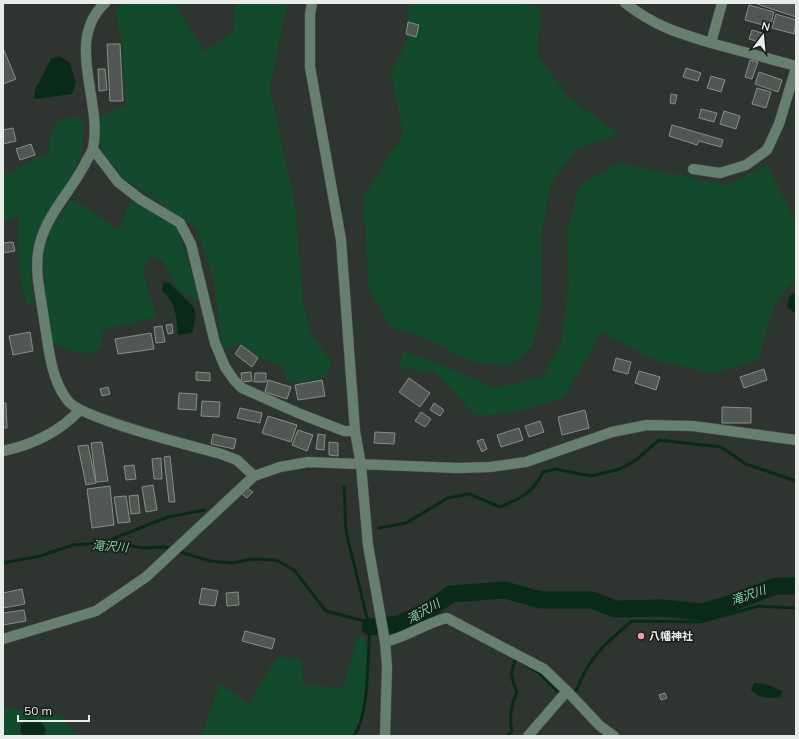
<svg xmlns="http://www.w3.org/2000/svg" width="799" height="739" viewBox="0 0 799 739" font-family="Mulish,'Noto Sans JP',sans-serif">
<rect width="100%" height="100%" fill="#2e3530"/>
<path fill="#134a2c" d="M123 3H174L205 52 234 30 235 3H287L270 89 295 203 303 302 312 336 332 362 325 377 290 383 279 365 260 358 238 343 229 350 222 345 214 282 197 229 124 179 101 149 97 130 99 117 126 104 122 44 115 10Z
M408 3H522L541 8 537 54 568 97 619 134 576 149 551 183 541 237 542 304 532 346 510 366 470 361 426 338 392 328 369 291 363 197 403 135 391 73 407 40Z
M79 117 85 124C83 141 82 156 74 171 60 198 37 222 32 253 29 270 32 288 34 305L27 304C17 276 19 244 19 215L3 222V174L8 173 49 152 50 136 57 120Z
M618 163 727 185 767 165 796 223V278L775 303 758 360 712 373 656 361 602 332 563 398 520 411 476 416 435 373 399 367 403 351 432 361 494 387 542 378 561 344 569 284 567 234 579 186Z
M73 199 119 230 131 200 167 219 178 229 191 270 198 300 179 291 162 260 150 256 143 270 156 317 103 330 101 346 90 354 69 350 51 342 45 293 43 246 56 220Z
M357 637 365 638 369 663 361 722 355 736H203L202 734 220 683 249 704 277 657 300 659 304 684 343 689Z
M13 708 63 717 76 736H3V709Z"/>
<path fill="#0a2a18" d="M59 56 70 63 76 83 72 94 34 99 35 90 51 59Z
M168 282 193 306 196 315 192 333 178 335C176 316 177 304 162 291L163 283Z
M796 292V313L787 308 789 296Z
M754 683 766 684 782 691 781 697C769 699 759 698 751 690Z
M27 719C37 719 41 720 46 729L45 736H24L20 732 21 725Z"/>
<g fill="none" stroke-linecap="round" stroke-linejoin="round">
<path stroke="#0a2a18" stroke-width="3" d="M344 487 346 531 368 622
M379 528 406 523 448 498 469 494 500 507C521 498 533 493 543 472L555 469 591 476 620 469 636 460 659 440 721 447 746 464 796 481
M107 544 112 539 168 517 205 510
M177 551 210 561 233 563 252 559 276 560 294 570 326 611 368 622 370 627C367 657 370 712 354 736
M3 563 40 556 73 545 98 543 126 545 143 548 164 547 172 549
M526 665 539 673 561 695
M572 693 577 690C587 659 607 642 632 621L700 622 759 606 796 608
M508 736 512 731C509 720 511 703 517 693L511 675 515 659 518 660"/>
<path stroke="#0a2a18" stroke-width="17" d="M370 627 399 624 427 611 451 594 505 590 541 600H592L615 609 663 608 701 612 723 606 776 586H796"/>
</g>
<path fill="#515853" stroke="#858e88" d="M754 3H796V17Z
M749 5 774 12 770 27 745 20Z
M776 14 796 20 794 34 772 28Z
M408 22 419 25 416 37 406 34Z
M752 30 762 33 759 42 749 39Z
M107 44H120L123 101H110Z
M3 48 16 79 3 84Z
M750 60 758 62 752 79 745 77Z
M686 68 701 73 698 81 683 77Z
M98 69H105L107 90 99 91Z
M759 72 782 80 778 92 755 84Z
M711 76 725 80 721 92 707 88Z
M757 88 771 92 766 108 752 104Z
M671 94 677 95 675 104 670 103Z
M701 109 717 113 714 122 699 118Z
M724 111 740 116 736 129 720 124Z
M672 125 723 140 721 147 699 141 697 145 669 136Z
M13 128 16 141 3 144V130Z
M31 144 35 155 20 160 16 149Z
M13 242 15 251 3 253V243Z
M172 324 173 333 168 334 166 325Z
M162 326 165 342 156 343 154 327Z
M30 332 33 351 13 355 9 336Z
M151 333 154 349 118 354 115 339Z
M241 345 258 358 252 367 235 354Z
M616 358 631 362 628 374 613 370Z
M764 369 767 380 744 388 740 377Z
M639 371 660 377 656 390 635 383Z
M196 372 210 373V381L196 380Z
M251 372 252 381 242 382 241 373Z
M255 373H266V382H254Z
M409 378 430 393 420 407 399 392Z
M268 380 291 387 287 399 265 392Z
M322 380 325 396 298 400 295 385Z
M108 387 110 394 102 396 100 389Z
M179 393 197 394 196 410 178 409Z
M202 401 220 402 219 417 201 416Z
M3 403H6L7 428H3Z
M434 403 444 410 440 416 430 410Z
M722 407 751 408V423H722Z
M240 408 262 413 260 423 237 418Z
M585 410 589 428 562 435 558 417Z
M421 412 431 419 425 427 415 421Z
M268 416 297 425 291 442 262 433Z
M540 421 544 432 529 437 525 426Z
M519 428 523 440 501 447 497 435Z
M298 430 313 435 307 451 292 445Z
M375 432 395 433 394 444 374 443Z
M213 434 236 439 234 449 211 444Z
M318 434 325 435 324 450 316 449Z
M483 439 487 449 482 452 477 441Z
M102 442 108 481 96 482 91 443Z
M329 442 338 443V456L329 455Z
M88 445 96 483 86 485 78 446Z
M170 456 175 502H169L164 457Z
M161 458 162 479H154L152 459Z
M134 465 136 479 126 480 124 466Z
M153 485 157 510 146 512 142 487Z
M110 486 114 525 92 528 87 489Z
M247 488 253 492 247 498 242 494Z
M138 495 140 513 131 514 129 496Z
M126 496 130 522 118 523 114 497Z
M202 588 218 591 215 606 199 604Z
M22 589 25 604 3 608V593Z
M238 592 239 605 227 606 226 593Z
M24 610 26 621 3 625V613Z
M245 631 275 639 272 649 242 641Z
M665 693 667 698 661 700 659 695Z"/>
<g fill="none" stroke-linecap="round" stroke-linejoin="round">
<g stroke="#4c524e" stroke-width="11">
<path id="minor" d="M105 3C64 41 103 101 93 148 92 153 87 159 85 164 71 191 48 213 40 243 33 268 41 295 44 320 49 348 50 378 68 401 82 419 193 446 221 454L237 460 254 476
M312 3 310 15V67L341 240 355 431 361 465 368 545 385 642 387 666 385 736
M625 3C655 26 675 32 711 43
M722 3 711 43 796 66
M93 149 118 182 140 199 180 223 191 244 215 343 225 367 234 380 242 388 298 413 344 431H355
M693 169 720 173 746 165 767 150 779 124 796 68
M3 451C32 445 60 431 80 410
M3 639 96 611 146 577 254 476 280 467 308 462 457 468 490 467 526 462 612 432 647 425 693 426 796 440
M385 642C407 637 425 623 447 618L544 669 567 691 528 736
M567 691 600 726 614 736"/>
</g>
<use href="#minor" stroke="#677f6f" stroke-width="10"/>
</g>
<circle fill="#f29aae" stroke="#181b19" stroke-width="1.5" cx="641" cy="636" r="4"/>
<g text-anchor="middle" dominant-baseline="central" stroke-width="3" stroke-linejoin="round" paint-order="stroke">
<g font-size="11" font-weight="bold" fill="#e9edea" stroke="#181b19" text-anchor="start">
<text x="649" y="636">八幡神社</text>
</g>
<g font-size="12" font-style="italic" fill="#80d7a0" stroke="#181b19">
<text transform="translate(110 546) rotate(4)">滝沢川</text>
<text transform="translate(748 595) rotate(-19)">滝沢川</text>
<text transform="translate(423 611) rotate(-30)">滝沢川</text>
</g>
</g>
<rect width="799" height="739" fill="none" stroke="#e9edea" stroke-width="8"/>
<g transform="translate(763 36) rotate(16)" stroke="#181b19" stroke-width="3" paint-order="stroke">
<path d="M0-3L7 15L0 10L-7 15Z" fill="#e9edea"/>
<text y="-6" font-size="11" font-weight="bold" text-anchor="middle" fill="#e9edea">N</text>
</g>
<path d="M18 715v6h71v-6" fill="none" stroke="#e9edea" stroke-width="2"/>
<text x="24" y="715" font-size="12" fill="#e9edea" stroke="#181b19" stroke-width="3" paint-order="stroke">50 m</text>
</svg>
